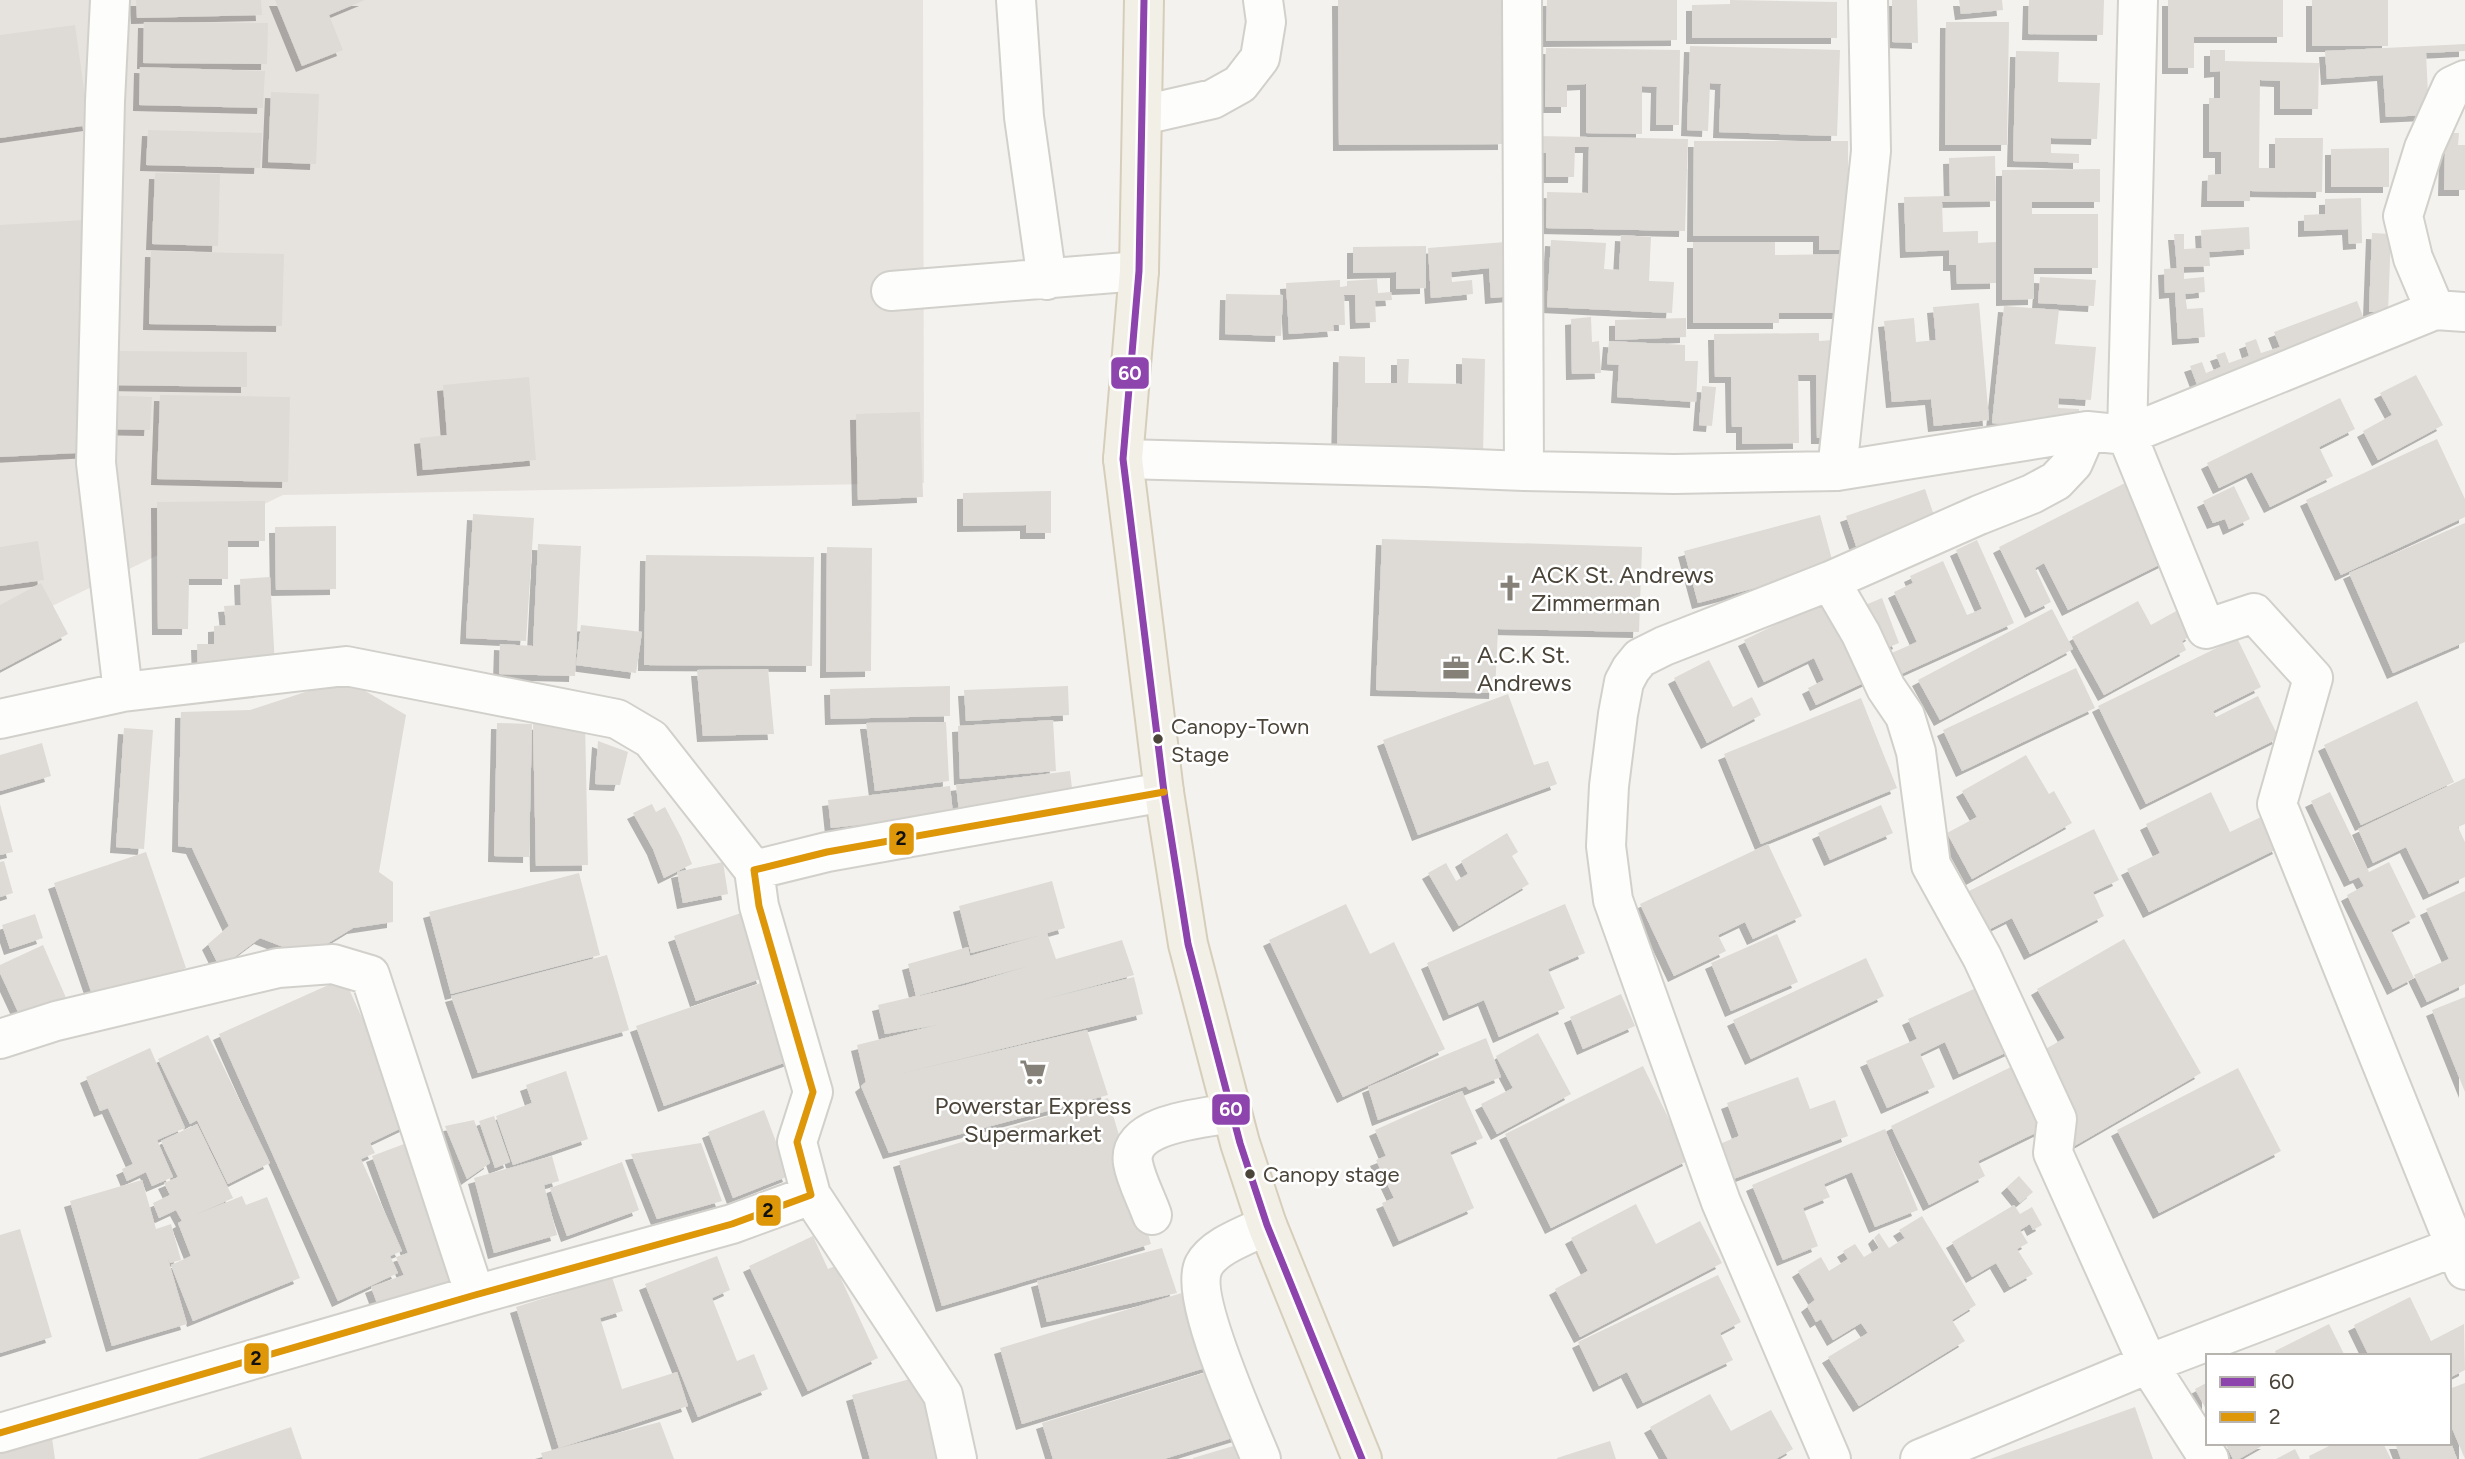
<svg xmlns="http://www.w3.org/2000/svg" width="2465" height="1459" viewBox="0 0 2465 1459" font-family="Figtree,sans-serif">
<defs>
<filter id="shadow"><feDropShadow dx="-6" dy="6" stdDeviation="0" flood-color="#0004"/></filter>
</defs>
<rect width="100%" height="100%" fill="#f4f2ee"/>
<path fill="#e6e2de" d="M0 0H923L924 483 283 495 0 631Z"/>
<path fill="#dedbd6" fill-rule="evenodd" filter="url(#shadow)" d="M136 0H261L262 15 137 18Z
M275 0H365L329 15 343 50 302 66Z
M1338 0H1504V144L1339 145Z
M1547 0H1677V40L1546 41Z
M1730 0 1837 2V38H1692V5L1730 4Z
M1892 0H1917L1918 43 1892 42Z
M1959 0H2002L2003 10 1961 14Z
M2029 0H2104L2103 35 2028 34Z
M2168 0H2283V37H2194V68H2168Z
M2312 0H2388V46H2312Z
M144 22 268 23 267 64 143 63Z
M1946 22H2009L2007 145H1945Z
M75 25 89 125 0 138V35Z
M2465 44V51L2426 53 2429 115 2386 117 2383 75 2327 79 2325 51Z
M1690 46 1840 50 1837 136 1719 132 1721 84 1710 83 1708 131 1687 130Z
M1546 48 1680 50 1679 125H1656L1657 87 1642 86V134L1586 133V84L1567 85V107H1545Z
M2210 50H2225V61L2319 63 2318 109H2280V81L2260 80 2259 168H2275V138H2323L2322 192 2250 191V201H2207L2208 175 2221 174V152H2209V98H2220V71L2210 72Z
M2016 51 2059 52 2058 82 2100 83 2097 139 2051 138V153L2079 154V163L2013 161Z
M140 67 265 71 263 108 139 105Z
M271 92 319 94 316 164 268 162Z
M148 130 262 133 260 168 146 165Z
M2434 133H2459L2458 145H2465V190H2444L2445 154H2434Z
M1538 136 1688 139 1685 231 1546 228 1547 192 1588 193 1589 147H1575L1574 177H1546V153H1538Z
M1694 141H1848V181H1862L1846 250H1819V236H1693Z
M2389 148V187H2331V149Z
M1995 156 1996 201 1942 202 1943 232 1978 231V243L1996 242V283L1957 284 1956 265H1949V250L1906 252 1904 197 1950 196 1949 158Z
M2100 169V202H2032V214H2098V268H2034V299L2002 300V170Z
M155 173 220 174 218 246 152 244Z
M2361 198 2362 243 2349 244 2348 229 2304 231V215L2325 214V199Z
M85 220 95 452 0 457V225Z
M2249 227 2250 249 2209 252 2210 266 2184 267V279L2204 277 2205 292 2185 294 2187 309 2203 308 2205 337 2178 339 2175 292 2165 293 2164 269 2177 268 2174 234H2184V249L2202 248 2201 230Z
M2372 233 2391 234 2388 312H2369Z
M1621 235 1651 237 1649 281 1674 282 1672 313 1547 307 1551 240 1606 243 1604 269 1619 270Z
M1519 241 1523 295 1491 298 1489 268 1451 272 1452 282 1472 280 1473 294 1431 298 1428 248Z
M1693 242H1775V255L1839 254 1840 313H1779V323H1693Z
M1426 246V288L1396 289V272L1353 273V247Z
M151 251 284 254 282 326 149 324Z
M2040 277 2096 280 2094 306 2038 303Z
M1377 279 1378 293 1391 292 1392 300 1375 301 1376 322 1356 323 1355 295H1344L1345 325H1333L1334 331 1289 334 1286 283 1340 280V287H1347V281Z
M1226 294 1283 295 1281 336 1225 334Z
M2357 301 2366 324 2198 387 2190 366 2202 362 2206 373 2221 367 2216 355 2225 352 2229 363 2249 356 2245 343 2256 339 2261 353 2280 347 2274 332Z
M1979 303 1989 420 1934 426 1931 399 1892 402 1884 321 1914 318 1916 342 1936 340 1933 307Z
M2004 306 2059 310 2055 344 2096 347 2091 400 2059 398 2058 408 2079 409 2078 431 1992 423Z
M1591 317 1592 342 1599 341 1601 373 1572 374 1571 319Z
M1686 318V337L1615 340V320Z
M1819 333V341L1834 340 1836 438H1817L1816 375H1798L1799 443 1742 444V427H1732L1731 377H1715L1714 334Z
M1609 341 1685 345V361H1698L1696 402 1617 397 1619 365 1607 364Z
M110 351 247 352V387L109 385Z
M1339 356 1365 357V383H1397V359H1409L1408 383 1462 384V358L1485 359 1483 457 1337 456Z
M2416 375 2443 425 2378 460 2363 431 2392 415 2380 393Z
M529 377 536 460 423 470 420 438 447 435 443 385Z
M1702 386 1716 387 1712 426 1699 425Z
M101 395 152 397 150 430 99 429Z
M160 395 290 397 288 482 157 479Z
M2340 398 2355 429 2319 447 2333 476 2270 507 2252 472 2219 488 2207 463Z
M920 412 923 497 858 500 856 414Z
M2437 439 2465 499V517L2341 575 2306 500Z
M2127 482 2167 561 2068 610 2044 563 2035 568 2051 602 2031 612 1999 547Z
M2234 486 2250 519 2229 529 2225 519 2213 523 2203 501Z
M1925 489 1937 524 1858 552 1846 516Z
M1051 491V533H1026V525L963 526V493Z
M265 501V541H228V579H189L188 629H158L157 502Z
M473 514 534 518 526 641 466 638Z
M1820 515 1834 567 1698 603 1684 551Z
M2465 523V642L2393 673 2349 573Z
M336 526V589L276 590 275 527Z
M1382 539 1642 547 1639 632 1498 629 1495 693 1376 690Z
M1977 540 2014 623 1890 679 1880 658 1917 642 1894 592 1913 583 1910 576 1943 561 1967 615 1982 609 1956 550Z
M38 541 44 580 0 586V547Z
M538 544 581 546 575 676 499 674 500 644 533 646Z
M827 547 872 548 871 671 826 672Z
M646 555 814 557 812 666 644 665Z
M270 577 275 666 198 671 197 644H214V626L226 625 224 606 241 605 240 579Z
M41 583 68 634 0 670V605Z
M1831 598 1870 680 1816 705 1808 688 1824 680 1814 658 1764 682 1744 640Z
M1882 598 1899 643 1877 652 1858 608Z
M2138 601 2151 625 2178 610 2192 635 2182 641 2186 650 2104 695 2072 637Z
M2052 609 2073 649 1940 720 1918 680Z
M581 625 642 632 636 673 576 665Z
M2237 638 2261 687 2213 711 2216 717 2258 696 2279 738 2146 804 2098 706Z
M1709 660 1733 707 1752 697 1761 715 1707 743 1674 678Z
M2076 668 2095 708 1962 771 1943 730Z
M768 669 774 734 703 736 697 670Z
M345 679 406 715 379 872 393 882V922L353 928 307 956 260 938 220 968 208 944 229 926 192 848 178 846 181 712 250 710Z
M950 686V716L831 719 830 689Z
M1068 686 1069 715 966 721 964 690Z
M1508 694 1534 765 1548 761 1557 784 1418 835 1383 740Z
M1861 698 1897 788 1761 844 1724 754Z
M2417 701 2454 782 2361 825 2324 745Z
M1053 720 1056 771 960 779 958 726Z
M585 722 588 865 536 866 533 724Z
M946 722 949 781 875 791 866 723Z
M497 723 532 724 529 857 494 856Z
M124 728 153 730 144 849 116 847Z
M598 741 628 752 620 785 595 784Z
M42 743 51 776 0 791V755Z
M2026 755 2049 794 2054 791 2072 823 1972 879 1947 833 1977 817 1962 791Z
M1070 771 1074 805 960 820 956 785Z
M2465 778V824L2458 827 2465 842V877L2429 894 2406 847 2373 863 2358 829Z
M950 786 953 814 831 828 828 800Z
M2211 792 2230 832 2263 816 2279 848 2149 912 2127 869 2160 853 2146 824Z
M2330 792 2369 872 2389 862 2416 917 2391 930 2414 978 2393 989 2347 895 2364 886 2359 877 2350 881 2311 801Z
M0 804 13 852 0 855Z
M652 804 656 812 665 807 681 837 692 864 664 878 653 849 633 813Z
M1881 805 1893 833 1830 860 1818 833Z
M2094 829 2119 880 2093 892 2104 916 2030 954 2012 918 1988 930 1969 891Z
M1507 833 1518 852 1512 856 1529 884 1459 926 1428 873 1446 863 1456 881 1468 874 1461 861Z
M1768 844 1802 916 1753 939 1745 922 1718 935 1726 951 1674 976 1640 904Z
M146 852 186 968 94 1000 54 883Z
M4 861 13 893 0 897V862Z
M723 862 728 894 683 903 677 872Z
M579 873 600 955 451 994 429 912Z
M1052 881 1065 928 1047 933 1056 959 1122 940 1134 975 1038 1001 1134 977 1143 1014 903 1073 1087 1030 1108 1095 889 1153 861 1086 866 1082 857 1045 937 1025 885 1034 878 1005 916 996 908 964 968 947 970 956 1041 935 971 953 959 906ZM1029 966 966 985 920 996V995Z
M2465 891V984L2427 1002 2414 975 2449 959 2426 909Z
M1346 904 1370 954 1394 942 1445 1049 1343 1097 1269 940Z
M1565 904 1585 953 1548 969 1565 1008 1499 1037 1484 1000 1449 1015 1427 963Z
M741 913 763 978 696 1001 674 936Z
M35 914 43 938 10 949 2 925Z
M1777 934 1798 982 1731 1011 1711 963Z
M2124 939 2201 1073 2064 1152 2042 1051 2065 1038 2037 989Z
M43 945 70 1007 25 1027 0 973V965Z
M607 955 629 1030 478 1073 451 996Z
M1866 958 1884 996 1751 1059 1733 1020Z
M344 978 410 1124 370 1143 375 1153 361 1159 402 1251 390 1256 398 1273 338 1301 219 1034Z
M764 982 792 1060 664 1106 636 1026Z
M1985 984 2014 1049 1959 1074 1945 1042 1920 1054 1935 1087 1887 1108 1866 1061 1917 1039 1908 1019Z
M1621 994 1635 1026 1583 1049 1570 1017Z
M2465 997V1092L2432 1010Z
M1538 1033 1571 1094 1497 1134 1481 1104 1513 1088 1496 1056Z
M208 1035 270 1163 228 1184 197 1120 190 1124 158 1059Z
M1486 1038 1501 1077 1469 1090 1466 1086 1378 1120 1368 1087Z
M150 1048 185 1128 157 1140 173 1177 152 1186 146 1172 127 1181 122 1169 133 1164 108 1108 100 1111 86 1077Z
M2021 1062 2052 1125 1978 1161 1985 1176 1929 1205 1891 1126Z
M1643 1066 1689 1160 1551 1228 1505 1134Z
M2238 1068 2281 1151 2159 1213 2117 1130Z
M566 1071 588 1139 513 1165 496 1116 532 1103 526 1085Z
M1798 1077 1810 1109 1835 1100 1848 1136 1728 1181 1715 1146 1739 1136 1727 1103Z
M1462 1091 1483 1138 1450 1152 1474 1208 1399 1241 1382 1203 1394 1198 1376 1160 1386 1156 1375 1130Z
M1108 1098 1151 1244 942 1306 899 1161Z
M764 1110 789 1176 733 1198 708 1132Z
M494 1116 510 1162 495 1168 479 1121Z
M474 1120 490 1163 467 1179 445 1126Z
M197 1124 233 1198 195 1215 242 1196 246 1205 267 1197 300 1278 193 1321 171 1265 191 1256 178 1223 182 1221 176 1210 159 1218 153 1203 170 1195 164 1183 178 1177 161 1141Z
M1885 1129 1918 1210 1875 1227 1852 1172 1824 1184 1830 1197 1803 1208 1818 1246 1783 1260 1752 1185Z
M412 1141 464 1279 380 1311 371 1287 404 1275 396 1257 408 1253 372 1156Z
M701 1143 722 1201 657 1219 631 1154Z
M552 1156 559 1181 544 1185 557 1235 494 1253 474 1178Z
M622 1162 639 1210 567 1236 550 1188Z
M2019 1176 2033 1192 2020 1203 2007 1187Z
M142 1180 156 1229 171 1224 181 1260 170 1263 168 1259 187 1324 112 1346 70 1201Z
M1636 1204 1656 1244 1700 1221 1722 1263 1580 1337 1555 1289 1588 1271 1571 1238Z
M2014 1205 2020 1214 2032 1207 2042 1225 2033 1230 2030 1224 2020 1230 2028 1243 2017 1249 2033 1274 2010 1287 1996 1263 1972 1277 1952 1242Z
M1922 1216 1976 1305 1952 1320 1965 1341 1859 1406 1828 1357 1868 1333 1861 1323 1833 1340 1821 1319 1816 1322 1807 1306 1815 1300 1798 1271 1821 1257 1829 1271 1848 1259 1843 1251 1855 1244 1864 1257 1879 1248 1874 1238 1879 1233 1889 1248 1905 1238 1899 1230Z
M20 1229 52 1337 0 1353V1235Z
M813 1236 828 1269 835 1266 878 1358 808 1391 749 1266Z
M1162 1248 1177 1293 1047 1322 1037 1281Z
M717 1256 730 1290 712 1298 737 1361 754 1354 768 1389 698 1417 645 1284Z
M1718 1275 1741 1322 1720 1333 1733 1360 1643 1403 1627 1372 1599 1386 1578 1342Z
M612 1277 623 1311 600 1318 622 1389 677 1372 688 1406 559 1448 516 1307Z
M1195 1289 1218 1364 1022 1424 1000 1348Z
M2410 1297 2431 1341 2464 1324 2465 1370 2449 1378V1356H2369L2354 1325Z
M2329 1324 2345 1356H2277L2275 1351Z
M1220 1368 1242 1435 1164 1459H1053L1042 1423Z
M928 1374 939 1459H870L852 1395Z
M2208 1382V1413L2195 1389Z
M2465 1383V1459L2449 1421V1389Z
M1710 1394 1731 1431 1771 1410 1793 1449 1776 1459H1668L1650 1427Z
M2135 1407 2153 1459H1990Z
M660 1422 674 1459H543L541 1453Z
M291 1427 302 1459H198Z
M52 1438 55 1459H0V1453Z
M1250 1441 1255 1459H1193V1458Z
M1610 1441 1616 1459H1557V1458Z
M2225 1443H2267L2239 1459H2233Z
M2335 1443H2383L2391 1459H2310L2309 1456Z
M2395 1443H2451L2457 1459H2401Z
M2295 1449 2300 1459H2276Z"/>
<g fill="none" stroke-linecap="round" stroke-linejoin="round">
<g stroke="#d2d0cb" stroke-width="42">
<path id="minor" d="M110 0 105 101 96 463 123 692
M1016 0 1024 117 1047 280
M1522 0 1524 471
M2138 0 2127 435 2206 629 2254 613 2313 678 2277 804 2465 1270
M1143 115 1213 99 1240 84 1260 58 1266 22 1263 0
M891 291 1139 271
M2435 310 2413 258 2403 216 2424 148 2452 86 2465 80
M1123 459 1426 467 1524 471 1674 474 1837 471 2087 431 2127 435 2435 310 2465 312
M1837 471 1871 151 1868 0
M1830 581 1861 634 1886 688 1905 716 1916 752 1931 865 1982 957 2057 1119 2053 1153 2148 1364 2209 1459
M0 719 123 692 346 666 617 719 651 739 754 870
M0 1039 56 1021 278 968 333 964 370 975 475 1295
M811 1195 943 1395 957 1459
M1152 1215C1146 1198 1136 1180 1133 1163 1126 1123 1205 1118 1232 1113
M0 1433 475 1295 732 1224 811 1195 797 1142 813 1092 759 906 754 870 827 852 1164 792
M1261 1459C1247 1424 1188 1296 1204 1265 1215 1245 1248 1235 1267 1225
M1831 1459 1721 1202 1613 900 1606 846 1609 786 1618 714 1624 682 1631 669 1640 658 1664 646 1830 581 1979 515 2032 494 2056 481 2073 463 2087 431
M1920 1459 2148 1364 2465 1243"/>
</g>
<g stroke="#d6cebb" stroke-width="42">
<path id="major" d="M1144 0 1139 271 1123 459 1164 792 1188 944 1240 1143 1267 1225 1362 1459"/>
</g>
<use href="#minor" stroke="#fdfdfc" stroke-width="38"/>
<use href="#major" stroke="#f2efe6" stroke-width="38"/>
<g stroke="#fff" stroke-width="12">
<path id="bus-1" d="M1144 0 1139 271 1123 459 1164 792 1188 944 1240 1143 1267 1225 1362 1459"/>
</g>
<g stroke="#fff" stroke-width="12">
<path id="bus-2" d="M0 1433 475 1295 732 1224 811 1195 797 1142 813 1092 759 906 754 870 827 852 1164 792"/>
</g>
<use href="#bus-1" stroke="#8e44ad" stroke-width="7"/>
<use href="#bus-2" stroke="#dd9709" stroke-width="7"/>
</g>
<defs>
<g id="church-bare" transform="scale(2.1)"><path d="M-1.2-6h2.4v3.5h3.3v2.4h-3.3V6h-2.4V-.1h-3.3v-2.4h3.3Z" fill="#868178" stroke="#fff" stroke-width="2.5" paint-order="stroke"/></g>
<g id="office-bare" transform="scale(2.1)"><path d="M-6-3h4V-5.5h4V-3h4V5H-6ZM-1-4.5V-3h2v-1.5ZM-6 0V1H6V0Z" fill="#868178" stroke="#fff" stroke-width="2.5" paint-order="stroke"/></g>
<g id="supermarket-bare" transform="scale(2.1)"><path d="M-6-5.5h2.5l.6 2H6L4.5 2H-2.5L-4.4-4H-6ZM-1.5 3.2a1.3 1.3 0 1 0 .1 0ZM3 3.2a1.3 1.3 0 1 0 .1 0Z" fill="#868178" stroke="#fff" stroke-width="2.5" paint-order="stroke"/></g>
</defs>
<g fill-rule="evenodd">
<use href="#church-bare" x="1510" y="588"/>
<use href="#office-bare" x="1456" y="668"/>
<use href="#supermarket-bare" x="1033" y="1072"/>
</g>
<g fill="#4b4439" stroke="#fff" stroke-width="2.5">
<circle cx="1158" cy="739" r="6"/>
<circle cx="1250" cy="1174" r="6"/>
</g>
<g text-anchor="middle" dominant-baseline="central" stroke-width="5" stroke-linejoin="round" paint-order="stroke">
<g font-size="22" fill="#4b4439" stroke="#fff" text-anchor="start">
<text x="1171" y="726">Canopy-Town<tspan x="1171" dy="28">Stage</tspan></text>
<text x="1263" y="1174">Canopy stage</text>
</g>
<g font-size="24" fill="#4b4439" stroke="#fff" text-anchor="start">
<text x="1531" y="574">ACK St. Andrews<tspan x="1531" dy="28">Zimmerman</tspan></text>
<text x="1477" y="654">A.C.K St.<tspan x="1477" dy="28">Andrews</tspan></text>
<text x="1033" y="1105" text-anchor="middle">Powerstar Express<tspan x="1033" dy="28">Supermarket</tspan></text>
</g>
</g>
<g stroke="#fff" stroke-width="2.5">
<rect x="1110" y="356" width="40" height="34" rx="7" fill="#8e44ad"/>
<rect x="888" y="822" width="27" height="34" rx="7" fill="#dd9709"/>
<rect x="1211" y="1093" width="40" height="33" rx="7" fill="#8e44ad"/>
<rect x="755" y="1194" width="27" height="33" rx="7" fill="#dd9709"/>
<rect x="243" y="1342" width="27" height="33" rx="7" fill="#dd9709"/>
</g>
<g font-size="19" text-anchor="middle" font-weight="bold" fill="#fff">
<text x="1130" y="380">60</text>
<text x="1231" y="1116">60</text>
</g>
<g font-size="19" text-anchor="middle" font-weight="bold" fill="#111">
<text x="901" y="845">2</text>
<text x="768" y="1217">2</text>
<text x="256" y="1365">2</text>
</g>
<rect x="2206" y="1354" width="245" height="91" fill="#ffffff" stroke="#b7b4b0" stroke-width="2"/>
<rect x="2220" y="1377" width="35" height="10" fill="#8e44ad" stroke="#b7b4b0" stroke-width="2"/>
<text x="2269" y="1389" font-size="21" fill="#4b4439">60</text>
<rect x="2220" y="1412" width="35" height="10" fill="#dd9709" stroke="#b7b4b0" stroke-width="2"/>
<text x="2269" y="1424" font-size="21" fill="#4b4439">2</text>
</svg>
